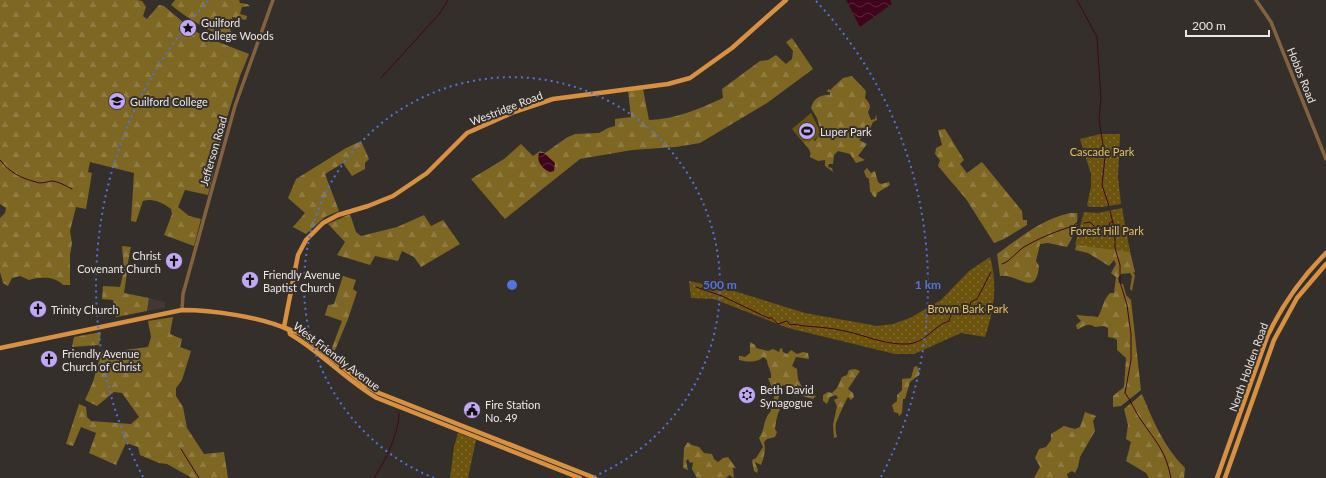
<svg xmlns="http://www.w3.org/2000/svg" width="1326" height="478" viewBox="0 0 1326 478" font-family="Lato,sans-serif">
<defs>
<pattern id="forest-firs" width="22" height="20" patternUnits="userSpaceOnUse"><rect width="22" height="20" fill="#7e6623"/><path d="M5 1l3.5 6h-7zM16 11l3.5 6h-7z" fill="#907c43"/></pattern>
<pattern id="park-dots" width="8" height="8" patternUnits="userSpaceOnUse"><rect width="8" height="8" fill="#6c540f"/><path d="M2 2h.1M6 6h.1" fill="none" stroke="#816d32" stroke-width="1.8" stroke-linecap="round"/></pattern>
<pattern id="water-waves" width="16" height="10" patternUnits="userSpaceOnUse"><rect width="16" height="10" fill="#40051d"/><path d="M0 5q4-4 8 0t8 0" fill="none" stroke="#5c293e"/></pattern>
</defs>
<rect width="100%" height="100%" fill="#352f2c"/>
<path fill="#433833" d="M149 298 165 302V308L147 311Z"/>
<path fill="#6c540f" d="M811 113 821 133 807 147 792 129Z"/>
<path fill="url(#forest-firs)" d="M0 0H137L142 1 146 7 143 16 147 19 159 5 164 6 189 27 203 36 249 54 240 76 226 121 208 195 185 190 178 207 189 216 201 219 194 246 164 235 172 214 171 209C163 203 153 198 143 201L136 222 131 221 134 173 90 162 88 172 92 173 86 209 76 207 70 231 72 243 70 255V285H63C54 276 40 277 29 280L20 276 12 278 8 286 3 283 0 272V218L5 213 6 208 0 204Z
M175 0H239L240 3 247 4 250 6 242 7 240 14 247 16 246 20 232 17 233 23 230 30 235 37 234 42C211 32 191 21 171 5Z
M792 38 813 69 767 103 700 143 676 147 632 150 580 159 505 219 471 179 504 159 521 144 533 156 540 151 545 153 566 138 575 134 599 133 608 128 615 126V119L631 117 628 91 643 89 649 120C676 119 699 109 723 98L722 89 760 61 768 60 776 55 786 64 792 59 793 51 786 42Z
M852 76 866 91 865 98C869 103 872 105 868 112L871 120 875 119 876 115 877 120 873 122 869 131 859 140 867 144 858 156 865 160 856 163 850 154 838 151 834 155 833 164H829L828 167 832 168 833 172 825 166V160L818 161 810 157C812 150 807 148 804 143L805 141 809 142 812 139 815 141 821 132 817 118 811 108C813 99 821 94 830 95V92H827L828 89 830 90 843 78Z
M945 129 964 160 960 164 967 173 982 162 1022 211 1023 220H1027V225L1004 239 994 243 966 199 938 166 940 160 935 154 936 148 942 145 938 130Z
M361 141 369 159 365 163V169L352 176 343 163 325 174 339 211 325 217 306 234 293 227 305 213 288 198 296 179 346 148Z
M867 168 871 173 875 171 878 182 881 184 889 182 890 185 877 193 876 197H874L870 191 869 179 866 177 864 171Z
M1070 213H1077C1079 224 1073 238 1067 247L1048 243 1040 244 1036 261 1039 266C1036 299 1018 273 1000 276L997 254C1023 236 1038 221 1070 213Z
M350 214 356 232 361 236 397 227 424 215 431 226 443 220 460 244 421 267 414 257 402 251 398 261 375 256 370 265 337 255 345 242 328 224Z
M1082 225 1127 239 1135 272 1133 273 1135 275 1132 291 1130 289 1132 276 1130 273 1121 274 1118 278 1119 283 1123 284 1126 295 1131 300 1141 390 1121 406 1113 407V396L1124 387 1126 358 1117 350V340L1114 338 1108 337V328L1104 326 1095 327C1089 323 1085 325 1079 329H1077L1076 325 1081 321 1076 315 1098 317C1103 308 1103 300 1110 293H1114L1116 277 1111 273 1116 264 1114 260 1109 266 1088 253 1075 250Z
M122 246 131 247C127 263 127 277 124 293L149 298 147 311 116 317 113 300 102 299 103 286 120 287 124 270Z
M343 276 356 280 353 289 357 292 348 319 333 355 330 353 342 321 325 315 328 305 334 304Z
M173 317 170 334 182 339 180 347 191 351 182 380 176 388V396L183 407 187 428 204 454 224 452 228 478H192L167 464 159 463 140 455 138 447 126 443 116 465 89 453 96 433 81 427 73 446 66 444 79 404 86 407 87 417 91 421 131 424 139 417 122 393 114 392 97 406 85 400 93 382 101 353 148 347 151 337 148 321Z
M101 332 99 345 72 347 74 337Z
M750 342 755 345 756 348 768 351 773 349 779 352 780 349 782 348 783 352 787 354 791 350 797 354 803 352 808 353 809 359 796 357 792 366 797 369 798 379 802 387 801 388 797 384 798 390 808 391 816 396 813 399 799 395H791L788 393 791 391 784 385 782 386 777 403 781 408C777 413 776 422 775 429L777 432 775 437 767 439 764 442C766 450 764 457 761 465L755 462 758 470 757 473 754 471 752 460 756 458 763 447 759 438C765 430 763 419 771 411L770 407 775 395 768 378H771C772 371 767 366 767 360L763 357C757 363 746 362 739 360V356L745 357 750 353Z
M917 366 920 374 910 382 905 399H903L902 413 899 416 898 413 894 412 892 405 897 401V395L902 390V379L911 378 914 367Z
M855 369 860 371 848 389 853 393 854 397 851 400 848 397C847 398 836 422 836 424 835 428 836 433 837 437L834 438 833 425 837 406 834 400 838 398 836 395 830 397 827 404 823 401V395L828 392 832 393 837 388 842 377 847 375 849 370Z
M1142 394C1153 421 1164 447 1185 468L1184 478H1149L1146 473 1126 461 1131 442 1126 439 1128 425 1124 409Z
M1085 412 1096 416 1093 421 1095 431 1080 457 1078 467 1075 473 1072 471 1067 474 1068 478H1034L1040 467 1035 458 1039 449 1046 447 1051 440V434L1064 426 1075 429 1080 427Z
M688 442 692 445 699 447 704 453 712 454 714 459 718 462 723 458 728 457 736 468H733L734 478 729 475 726 478H697L692 469 693 462 690 463 688 459 686 461 688 470 683 468 684 448Z"/>
<path fill="url(#park-dots)" d="M1100 134H1120L1118 177 1121 204 1102 207H1089L1087 205 1091 187V174L1080 139Z
M1122 208 1130 252 1075 245 1084 212 1098 213Z
M990 257C998 285 994 310 985 337L961 333 914 354H895L788 328 714 299 691 298 689 281 731 290 805 313 877 326 893 324 910 318 941 300 969 271Z
M458 433 476 440 468 478H450L454 447Z"/>
<path fill="url(#water-waves)" d="M846 0H890L892 4 860 27Z
M539 153H544L555 163 554 171 550 172C542 169 536 161 539 153Z"/>
<g fill="none" stroke-linecap="round" stroke-linejoin="round">
<path stroke="#40051d" stroke-width="1" d="M1077 0 1097 37 1101 98 1099 120 1105 157 1102 185 1109 206
M381 78 440 13 448 0
M0 160C10 173 21 178 36 182 40 184 47 182 51 181 58 181 66 186 72 189
M1110 211 1115 231V248L1120 265V282L1127 305 1131 334V360L1125 393C1132 402 1135 412 1141 420 1156 442 1166 451 1171 478
M1084 223 1090 222 1098 230 1103 226H1109L1110 222H1113
M1002 264C1011 261 1016 252 1024 247 1039 238 1057 231 1073 226L1078 222
M696 287 722 296 768 318H772L778 324 787 321 790 325C796 323 799 326 805 326 819 327 831 328 845 331 867 336 885 345 908 344 926 343 933 326 949 321L952 312 960 315 964 307 969 308 971 302 977 299 991 272
M181 449 199 478
M374 478C385 462 399 433 399 413"/>
<path stroke="#84623f" stroke-width="3.5" d="M1256 0 1271 22 1326 159
M182 310 183 294 235 106 273 0"/>
<path stroke="#d79141" stroke-width="4.5" d="M284 327 298 255 306 240 323 223 338 215 368 206 393 196 427 173 467 133 514 112 553 99 668 84 690 78 732 48 786 0
M286 328 301 334 364 384 379 393 595 478
M0 348 182 310C212 310 262 317 289 330L290 334C321 352 346 380 377 398L580 478
M1217 478 1267 337C1282 305 1301 278 1326 253
M1225 478 1274 340 1297 298 1326 264"/>
</g>
<g fill="none" stroke="#5074db" stroke-width="2" stroke-dasharray="2 4">
<path d="M434 478A208 208 0 1 1 590 478"/>
<path d="M143 477A416 416 0 0 1 208 1M816 1A416 416 0 0 1 881 477"/>
</g>
<defs>
<g id="sight-disc" transform="scale(0.9)"><circle r="9.5" fill="#c0a8f4" stroke="#352f2c"/><path d="M0-6L1.8-2.2L6-1.7L2.9 1.2L3.7 5.4L0 3.3L-3.7 5.4L-2.9 1.2L-6-1.7L-1.8-2.2Z" fill="#111"/></g>
<g id="university-disc" transform="scale(0.9)"><circle r="9.5" fill="#c0a8f4" stroke="#352f2c"/><path d="M0-5L7-2L0 1L-7-2ZM-4 1L0 2.5L4 1V4Q0 6-4 4Z" fill="#111"/></g>
<g id="stadium-disc" transform="scale(0.9)"><circle r="9.5" fill="#c0a8f4" stroke="#352f2c"/><path d="M0-5a6.5 5 0 1 0 0 10a6.5 5 0 1 0 0-10ZM-3.5-1.8h7v3.6h-7Z" fill="#111"/></g>
<g id="church-disc" transform="scale(0.9)"><circle r="9.5" fill="#c0a8f4" stroke="#352f2c"/><path d="M-1.2-6h2.4v3.5h3.3v2.4h-3.3V6h-2.4V-.1h-3.3v-2.4h3.3Z" fill="#111"/></g>
<g id="synagogue-disc" transform="scale(0.9)"><circle r="9.5" fill="#c0a8f4" stroke="#352f2c"/><path d="M0-6.5L5.6 3.2H-5.6ZM0 6.5L5.6-3.2H-5.6Z" fill="#111"/></g>
<g id="civic-disc" transform="scale(0.9)"><circle r="9.5" fill="#c0a8f4" stroke="#352f2c"/><path d="M-.6-6.5H3V-4.5H.6V-3L4-1V1h2V6H-6V1h2V-1L-.6-3ZM-1.2 2.5V6h2.4V2.5Z" fill="#111"/></g>
</defs>
<g fill-rule="evenodd">
<use href="#sight-disc" x="188" y="28"/>
<use href="#university-disc" x="117" y="101"/>
<use href="#stadium-disc" x="807" y="131"/>
<use href="#church-disc" x="174" y="261"/>
<use href="#church-disc" x="250" y="280"/>
<use href="#church-disc" x="38" y="309"/>
<use href="#church-disc" x="49" y="359"/>
<use href="#synagogue-disc" x="747" y="395"/>
<use href="#civic-disc" x="472" y="410"/>
</g>
<g text-anchor="middle" dominant-baseline="central" stroke-width="4" stroke-linejoin="round" paint-order="stroke">
<g font-size="11" fill="#ebe7e5" stroke="#352f2c" text-anchor="start">
<text x="201" y="22">Guilford<tspan x="201" dy="13">College Woods</tspan></text>
<text x="130" y="101">Guilford College</text>
<text x="820" y="131">Luper Park</text>
<text x="161" y="255" text-anchor="end">Christ<tspan x="161" dy="13">Covenant Church</tspan></text>
<text x="263" y="274">Friendly Avenue<tspan x="263" dy="13">Baptist Church</tspan></text>
<text x="51" y="309">Trinity Church</text>
<text x="62" y="353">Friendly Avenue<tspan x="62" dy="13">Church of Christ</tspan></text>
<text x="760" y="389">Beth David<tspan x="760" dy="13">Synagogue</tspan></text>
<text x="485" y="404">Fire Station<tspan x="485" dy="13">No. 49</tspan></text>
</g>
<g font-size="11" fill="#ebe7e5" stroke="#352f2c">
<text transform="translate(1302 75) rotate(68)">Hobbs Road</text>
<text transform="translate(506 108) rotate(-21)">Westridge Road</text>
<text transform="translate(213 151) rotate(-74)">Jefferson Road</text>
<text transform="translate(337 356) rotate(37)">West Friendly Avenue</text>
<text transform="translate(1248 367) rotate(-70)">North Holden Road</text>
</g>
<g font-size="11" fill="#e5c164" stroke="#352f2c">
<text x="1102" y="151">Cascade Park</text>
<text x="1107" y="230">Forest Hill Park</text>
<text x="968" y="308">Brown Bark Park</text>
</g>
</g>
<circle cx="512" cy="285" r="6" fill="#5074db" stroke="#352f2c" stroke-width="2"/>
<g font-size="12" text-anchor="middle" font-weight="bold" fill="#5074db" stroke="#352f2c" stroke-width="4" stroke-linejoin="round" paint-order="stroke">
<text x="720" y="289">500 m</text>
<text x="928" y="289">1 km</text>
</g>
<path d="M1186 30v6h83v-6" fill="none" stroke="#ebe7e5" stroke-width="2"/>
<text x="1192" y="30" font-size="12" fill="#ebe7e5" stroke="#352f2c" stroke-width="3" paint-order="stroke">200 m</text>
</svg>
